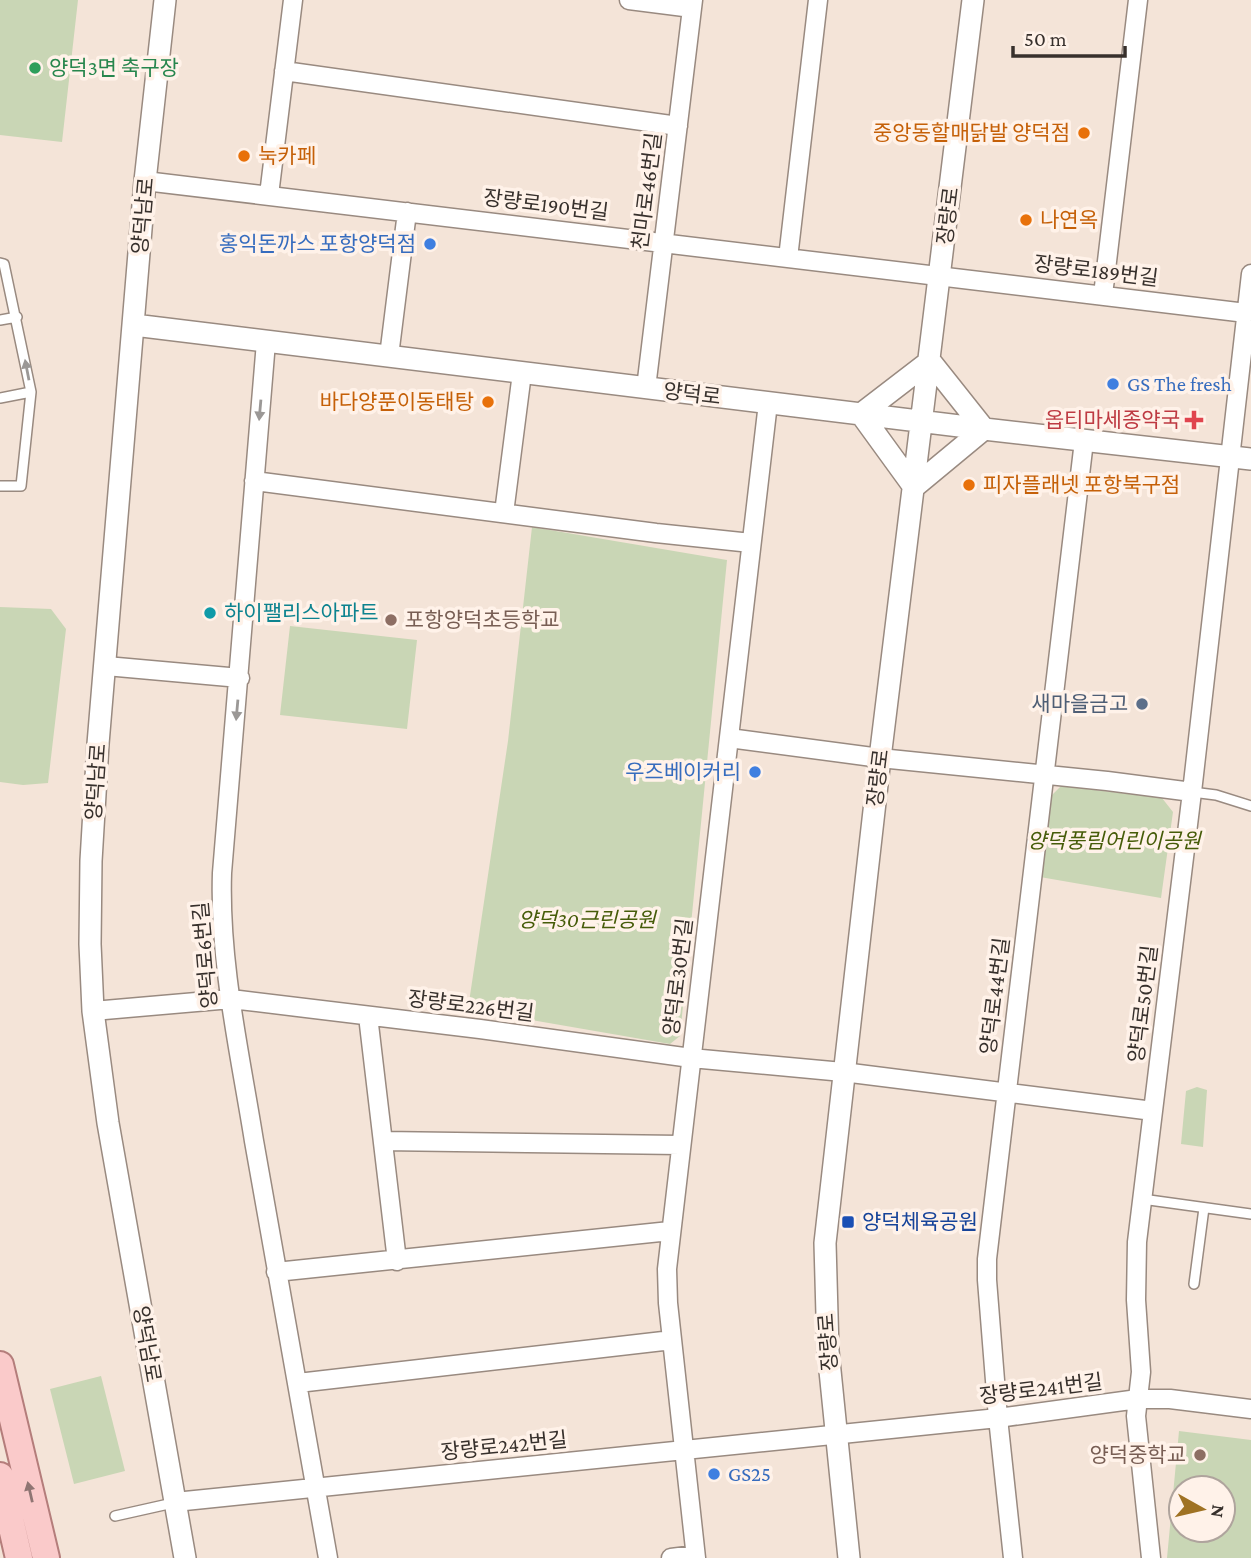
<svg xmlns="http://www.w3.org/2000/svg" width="1251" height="1558" viewBox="0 0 1251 1558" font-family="'Crimson Pro','Noto Sans KR',serif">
<rect width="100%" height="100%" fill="#f4e4d8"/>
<path fill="#c9d6b5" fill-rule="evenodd" d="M0 0H78L62 142 0 135Z
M532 527 727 560 680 1036 670 1044 468 1009 508 741Z
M0 607 51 609 66 629 48 783 23 785 0 782Z
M290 626 417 640 407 729 280 715Z
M1061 786 1162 798 1173 812 1161 898 1040 877 1050 797Z
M1197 1087 1207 1090 1203 1147 1181 1144 1186 1091Z
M101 1376 125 1471 74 1484 50 1389Z
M1179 1431 1251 1440V1558H1167ZM1181 1488H1223V1530H1181Z"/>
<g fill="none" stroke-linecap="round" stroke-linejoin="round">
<g stroke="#998a80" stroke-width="12">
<path id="service" d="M0 263 4 264 31 392 0 398
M0 320 17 317
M0 486H21L31 392
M1192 792 1216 795 1251 806
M1142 1199 1251 1214
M1194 1284 1204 1208
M115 1516 173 1503"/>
</g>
<g stroke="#998a80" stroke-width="21">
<path id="minor" d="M629 0 692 8
M284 71 678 126
M145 181 1246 313
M269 195 293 0
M788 258 818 0
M1103 295 1138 0
M266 342 222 873C219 963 240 1053 254 1141 278 1280 303 1419 328 1558
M389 356 407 212
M646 388 693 0
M254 481 656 533 751 543
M504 513 522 373
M106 666 240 678
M729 738 880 758 1107 781 1192 792
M93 1011 231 999 480 1029 691 1058 843 1072 1153 1111
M368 1016 397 1261
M383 1141 680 1145
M276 1272 670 1231
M298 1383 672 1340
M175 1502 998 1418 1138 1399H1170L1251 1409
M671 1558 695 1555
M696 1558 668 1303 667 1269 768 403
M1013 1558 998 1418 987 1280V1259L1084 441
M1151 1558 1136 1416 1141 1372 1136 1300 1137 1242 1192 792 1251 274"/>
</g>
<g stroke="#998a80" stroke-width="24">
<path id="tertiary" d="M165 0 145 181 98 744 91 861 90 944 93 1011 108 1123 185 1558
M134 325 984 429 1251 459
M930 361 984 429 914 487 861 414Z
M849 1558 828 1351 825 1243 880 758 973 0"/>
</g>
<g stroke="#b47d7b" stroke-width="30">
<path id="primary" d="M0 1365 46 1558
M0 1476 19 1558"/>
</g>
<use href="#service" stroke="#fff" stroke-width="9"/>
<use href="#minor" stroke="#fff" stroke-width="18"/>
<use href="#tertiary" stroke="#fff" stroke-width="21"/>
<use href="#primary" stroke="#facaca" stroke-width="26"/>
</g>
<defs><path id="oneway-solid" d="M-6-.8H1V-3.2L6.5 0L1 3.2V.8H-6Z" transform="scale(1.75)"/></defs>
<g fill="#9b9896">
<use href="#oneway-solid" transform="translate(27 370) rotate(-101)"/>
<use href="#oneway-solid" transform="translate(260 410) rotate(95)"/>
<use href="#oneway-solid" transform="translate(237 710) rotate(95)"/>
</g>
<use fill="#8f7573" href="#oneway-solid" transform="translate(30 1492) rotate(-103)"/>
<circle fill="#2e9e5b" stroke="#fff2e9" stroke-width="2.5" cx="35" cy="68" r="7"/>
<g fill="#e8710a" stroke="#fff2e9" stroke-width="2.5">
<circle cx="1084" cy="133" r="7"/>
<circle cx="244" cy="156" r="7"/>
<circle cx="1026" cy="220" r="7"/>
<circle cx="488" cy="402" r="7"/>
<circle cx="969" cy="485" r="7"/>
</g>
<g fill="#3f7fe0" stroke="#fff2e9" stroke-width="2.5">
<circle cx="430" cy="244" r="7"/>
<circle cx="1113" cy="384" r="7"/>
<circle cx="755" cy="772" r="7"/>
<circle cx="714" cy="1474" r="7"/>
</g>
<path fill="#e0444e" stroke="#fff2e9" stroke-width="2.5" d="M1190.5 409.5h7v7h7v7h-7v7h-7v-7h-7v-7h7z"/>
<circle fill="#0f9aa8" stroke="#fff2e9" stroke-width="2.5" cx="210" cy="613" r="7"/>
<g fill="#8d6e63" stroke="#fff2e9" stroke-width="2.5">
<circle cx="391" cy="620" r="7"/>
<circle cx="1200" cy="1455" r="7"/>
</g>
<circle fill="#5c6f8a" stroke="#fff2e9" stroke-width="2.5" cx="1142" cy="704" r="7"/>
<rect fill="#1a4fb4" stroke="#fff2e9" stroke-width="2.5" x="841" y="1215" width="14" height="14" rx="3.5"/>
<g text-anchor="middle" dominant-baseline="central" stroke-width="7" stroke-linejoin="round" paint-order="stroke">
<g font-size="21" fill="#27864d" stroke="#fff2e9" text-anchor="start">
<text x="49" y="68">양덕3면 축구장</text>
</g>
<g font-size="21" fill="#c56008" stroke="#fff2e9" text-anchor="start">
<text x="1070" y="133" text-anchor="end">중앙동할매닭발 양덕점</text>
<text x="258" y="156">눅카페</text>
<text x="1040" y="220">나연옥</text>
<text x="474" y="402" text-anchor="end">바다양푼이동태탕</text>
<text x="983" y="485">피자플래넷 포항북구점</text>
</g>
<g font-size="21" fill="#37302c" stroke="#fff2e9">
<text transform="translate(647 191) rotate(-83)">천마로46번길</text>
<text transform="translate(546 205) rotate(7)">장량로190번길</text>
<text transform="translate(143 216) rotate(-85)">양덕남로</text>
<text transform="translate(948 216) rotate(-83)">장량로</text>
<text transform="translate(1096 271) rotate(7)">장량로189번길</text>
<text transform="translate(692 394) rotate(7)">양덕로</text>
<text transform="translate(878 778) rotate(-83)">장량로</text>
<text transform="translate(96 782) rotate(-86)">양덕남로</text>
<text transform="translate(205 955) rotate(-95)">양덕로6번길</text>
<text transform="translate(678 977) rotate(-83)">양덕로30번길</text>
<text transform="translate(995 996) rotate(-83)">양덕로44번길</text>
<text transform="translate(1143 1004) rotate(-83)">양덕로50번길</text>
<text transform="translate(471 1006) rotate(7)">장량로226번길</text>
<text transform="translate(828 1342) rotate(-94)">장량로</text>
<text transform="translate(147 1344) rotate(80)">양덕남로</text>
<text transform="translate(1041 1389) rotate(-7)">장량로241번길</text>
<text transform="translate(504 1446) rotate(-6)">장량로242번길</text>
</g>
<g font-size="21" fill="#366cbe" stroke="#fff2e9" text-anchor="end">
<text x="416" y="244">홍익돈까스 포항양덕점</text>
<text x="1127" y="384" text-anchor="start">GS The fresh</text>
<text x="741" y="772">우즈베이커리</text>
<text x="728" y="1474" text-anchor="start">GS25</text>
</g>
<g font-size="21" fill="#be3a42" stroke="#fff2e9" text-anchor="end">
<text x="1180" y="420">옵티마세종약국</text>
</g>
<g font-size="21" fill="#0d838f" stroke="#fff2e9" text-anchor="start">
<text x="224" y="613">하이팰리스아파트</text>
</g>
<g font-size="21" fill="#785e54" stroke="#fff2e9" text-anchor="start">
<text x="405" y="620">포항양덕초등학교</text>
<text x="1186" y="1455" text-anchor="end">양덕중학교</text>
</g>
<g font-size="21" fill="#4e5e75" stroke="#fff2e9" text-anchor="end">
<text x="1128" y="704">새마을금고</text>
</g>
<g font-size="21" font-style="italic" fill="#465c09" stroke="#fff2e9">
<text x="1114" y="841">양덕풍림어린이공원</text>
<text x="587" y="920">양덕30근린공원</text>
</g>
<g font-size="21" fill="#164399" stroke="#fff2e9" text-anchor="start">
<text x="862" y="1222">양덕체육공원</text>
</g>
</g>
<g transform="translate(1202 1509) rotate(98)"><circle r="33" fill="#fff2e9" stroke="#afa49d" stroke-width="2"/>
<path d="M0-5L12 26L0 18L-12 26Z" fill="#9f7223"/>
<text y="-10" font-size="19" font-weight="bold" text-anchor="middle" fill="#37302c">N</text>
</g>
<path d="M1013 46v10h112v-10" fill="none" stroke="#37302c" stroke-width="3.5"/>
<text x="1024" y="46" font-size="21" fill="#37302c" stroke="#fff2e9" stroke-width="5" paint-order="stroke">50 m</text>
</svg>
